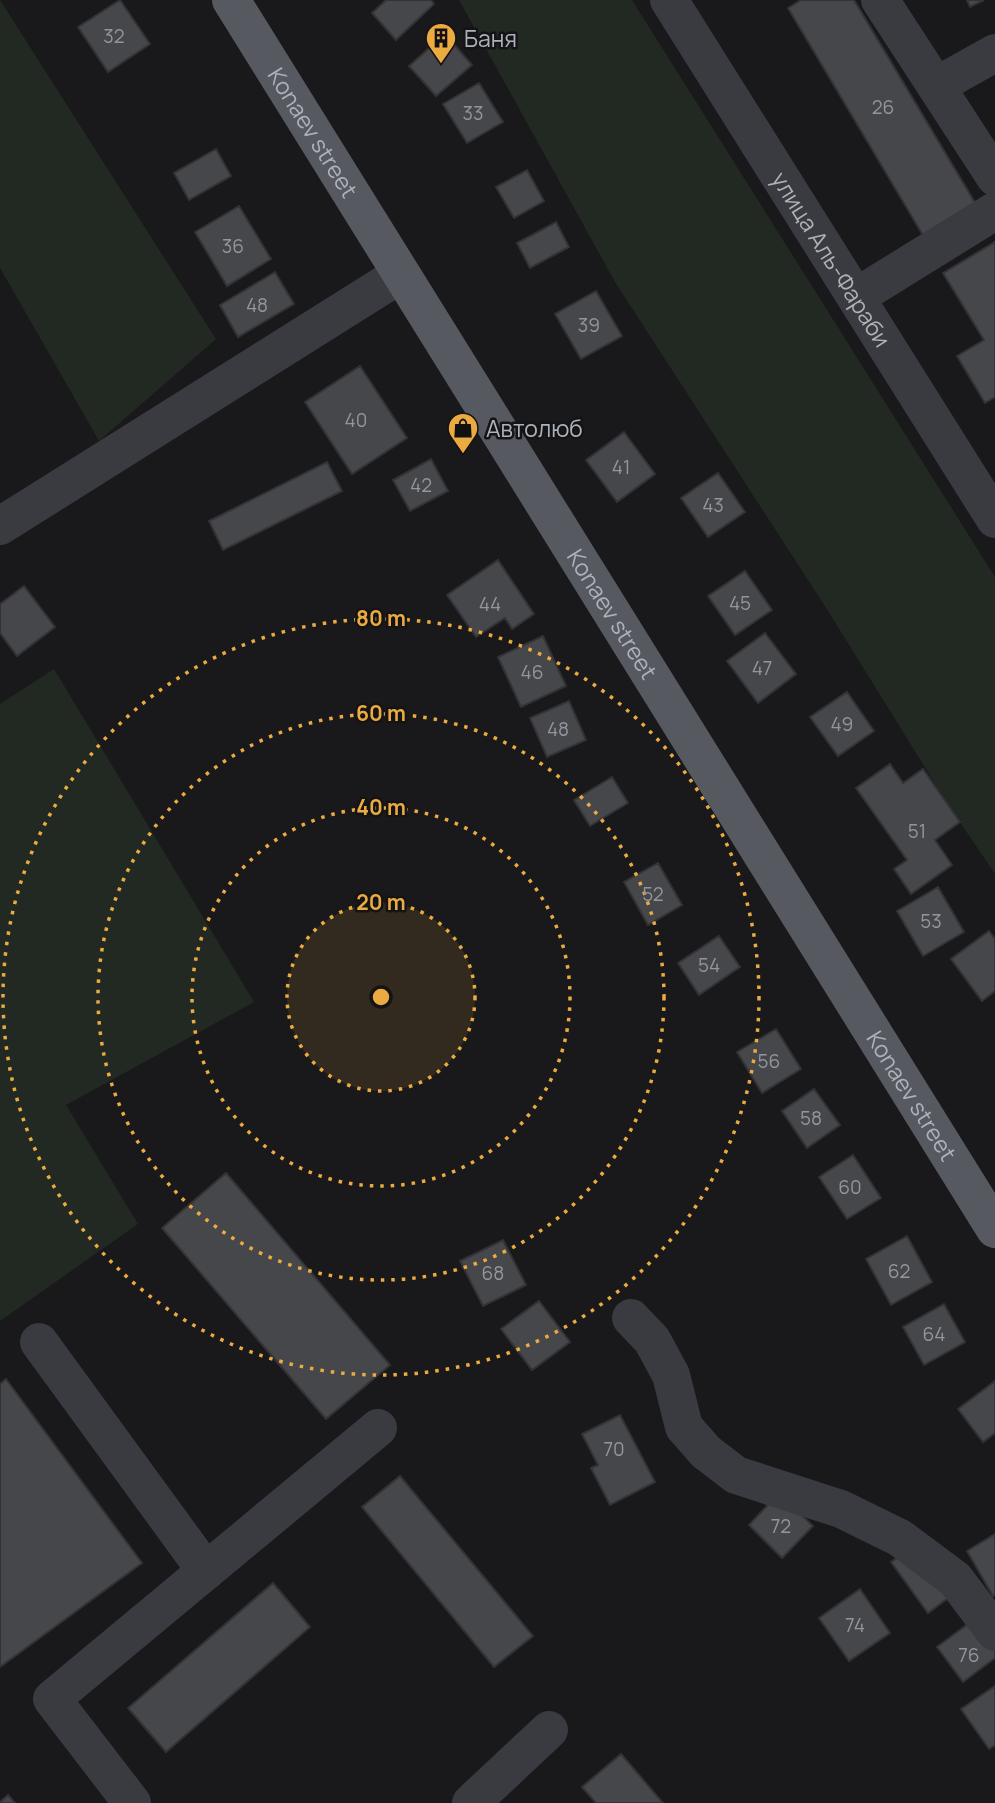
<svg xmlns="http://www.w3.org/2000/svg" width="995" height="1803" viewBox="0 0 995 1803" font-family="Manrope,sans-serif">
<rect width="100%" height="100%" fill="#19191b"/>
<path fill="#212922" d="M0 0 216 339 99 441 0 268Z
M459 0H632L995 577V874L949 806 828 611 615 282Z
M54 669 254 1002 66 1105 138 1224 0 1321V704Z"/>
<path fill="#46474b" stroke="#333337" stroke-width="2" d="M120 0 150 44 108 72 78 27Z
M386 0H431L434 4 396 40 372 13Z
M801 0H854L977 206 924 237 788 8Z
M967 0H984L970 7Z
M445 34 472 65 436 96 409 66Z
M479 83 503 122 467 143 443 104Z
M216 149 231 176 189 200 174 173Z
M527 170 544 201 514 218 496 187Z
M239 206 271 259 227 286 195 232Z
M556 222 569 247 530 268 517 243Z
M995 242V397L985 403 957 356 984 340 943 273Z
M275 272 294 304 238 337 220 305Z
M596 291 622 336 581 359 555 314Z
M360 366 407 438 352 474 305 402Z
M624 432 655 474 617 502 586 460Z
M431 459 448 491 410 511 393 480Z
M327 462 342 491 223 550 209 521Z
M718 473 745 512 708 537 681 498Z
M498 560 534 614 512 629 505 618 476 637 447 595Z
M745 571 772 610 735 635 708 596Z
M24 586 55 627 17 656 0 633V604Z
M765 633 796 674 758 703 727 661Z
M543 636 566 686 521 707 498 657Z
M847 692 874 731 838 756 810 717Z
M569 701 586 740 547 757 530 718Z
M890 764 903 783 923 769 960 822 935 840 952 865 911 894 894 869 907 860 856 788Z
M612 777 628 803 590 826 574 800Z
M658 863 682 905 648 925 624 882Z
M938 887 964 932 923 956 897 911Z
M989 931 995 939V991L982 1001 951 959Z
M719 936 740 967 699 995 678 963Z
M776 1029 801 1069 762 1093 737 1052Z
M814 1089 840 1125 807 1148 782 1111Z
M853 1155 881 1198 847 1219 819 1177Z
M226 1173 390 1365 326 1419 162 1228Z
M907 1236 932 1282 891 1305 866 1259Z
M503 1240 526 1285 483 1306 460 1261Z
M539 1301 570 1342 532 1370 501 1329Z
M944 1304 965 1342 924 1365 903 1327Z
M6 1379 142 1563 0 1667V1384Z
M995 1381V1433L983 1442 958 1409Z
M620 1415 655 1482 610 1505 591 1468 598 1465 582 1434Z
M400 1476 533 1636 494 1667 362 1507Z
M779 1493 813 1526 782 1558 749 1525Z
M995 1534V1594L993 1596 967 1551Z
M907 1551 951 1596 928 1613 891 1562Z
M273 1583 310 1627 166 1752 128 1708Z
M860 1589 890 1633 849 1661 819 1618Z
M972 1621 995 1651V1658L963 1682 937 1647Z
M995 1686V1745L989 1749 961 1709Z
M621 1754 663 1803H596L582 1787Z
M8 1795 15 1803H0V1802Z"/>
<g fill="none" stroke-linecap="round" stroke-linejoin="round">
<g stroke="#3a3b40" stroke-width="38">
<path id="s1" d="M669 0 995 519"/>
<path d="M880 0 995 177"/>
<path d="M936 86 995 53"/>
<path d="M856 297 995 211"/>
<path d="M0 526 401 274"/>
<path d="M631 1318 652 1340 671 1375 684 1427 706 1452 736 1475 841 1509 900 1538 955 1579 995 1632"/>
<path d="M39 1342 206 1571"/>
<path d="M132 1803 52 1699 378 1428"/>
<path d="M471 1803 549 1730"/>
</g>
<path stroke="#56595f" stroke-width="38" id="s2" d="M231 0 995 1229"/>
</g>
<circle cx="381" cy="997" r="94" fill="#ecab41" fill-opacity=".12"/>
<g fill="none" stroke="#ecab41" stroke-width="3.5" stroke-dasharray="3.5 7">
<circle cx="381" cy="997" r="94"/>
<circle cx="381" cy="997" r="189"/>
<circle cx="381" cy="997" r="283"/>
<circle cx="381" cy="997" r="378"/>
</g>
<defs>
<g id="building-pin" transform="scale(1.575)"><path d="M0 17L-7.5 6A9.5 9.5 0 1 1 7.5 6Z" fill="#ecab41" stroke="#141416"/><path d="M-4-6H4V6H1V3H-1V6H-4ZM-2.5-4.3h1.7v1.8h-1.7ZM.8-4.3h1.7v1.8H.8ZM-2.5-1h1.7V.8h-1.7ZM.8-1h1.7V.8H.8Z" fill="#111"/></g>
<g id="shop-pin" transform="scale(1.575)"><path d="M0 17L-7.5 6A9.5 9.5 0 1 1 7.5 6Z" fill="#ecab41" stroke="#141416"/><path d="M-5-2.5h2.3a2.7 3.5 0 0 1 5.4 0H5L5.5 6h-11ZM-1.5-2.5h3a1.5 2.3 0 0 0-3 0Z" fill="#111"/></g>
</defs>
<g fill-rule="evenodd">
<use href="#building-pin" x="441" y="38"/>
<use href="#shop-pin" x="463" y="428"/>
</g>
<g text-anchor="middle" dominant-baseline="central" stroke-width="5" stroke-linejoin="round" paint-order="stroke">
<g font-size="19" fill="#92969e">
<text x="114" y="36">32</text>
<text x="883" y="107">26</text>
<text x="473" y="113">33</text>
<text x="233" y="246">36</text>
<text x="257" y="305">48</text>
<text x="589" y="325">39</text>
<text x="356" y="420">40</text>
<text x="621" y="467">41</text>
<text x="421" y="485">42</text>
<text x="713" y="505">43</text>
<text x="740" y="603">45</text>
<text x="490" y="604">44</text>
<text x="762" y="668">47</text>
<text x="532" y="672">46</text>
<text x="842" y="724">49</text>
<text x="558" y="729">48</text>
<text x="917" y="831">51</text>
<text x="653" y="894">52</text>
<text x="931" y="921">53</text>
<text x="709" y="965">54</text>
<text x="769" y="1061">56</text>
<text x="811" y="1118">58</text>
<text x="850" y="1187">60</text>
<text x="899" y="1271">62</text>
<text x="493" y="1273">68</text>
<text x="934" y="1334">64</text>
<text x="614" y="1449">70</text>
<text x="781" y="1526">72</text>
<text x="855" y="1625">74</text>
<text x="969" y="1655">76</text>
</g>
<g font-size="23" fill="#acb1ba" stroke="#141416" text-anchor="start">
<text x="464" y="38">Баня</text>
<text x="486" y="428">Автолюб</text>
</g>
<g font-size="23" fill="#acb1ba" stroke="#141416">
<text stroke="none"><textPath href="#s2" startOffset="156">Konaev street</textPath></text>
<text stroke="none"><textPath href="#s1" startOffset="306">улица Аль-Фараби</textPath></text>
<text stroke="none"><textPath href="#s2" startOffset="723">Konaev street</textPath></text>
<text stroke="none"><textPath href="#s2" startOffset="1290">Konaev street</textPath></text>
</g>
</g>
<circle cx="381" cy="997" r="10" fill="#ecab41" stroke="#141416" stroke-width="3.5"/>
<g font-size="21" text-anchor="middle" font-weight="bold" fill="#ecab41" stroke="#141416" stroke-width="5" stroke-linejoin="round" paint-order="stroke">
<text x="381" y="626">80 m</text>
<text x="381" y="721">60 m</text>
<text x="381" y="815">40 m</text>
<text x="381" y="910">20 m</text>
</g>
</svg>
